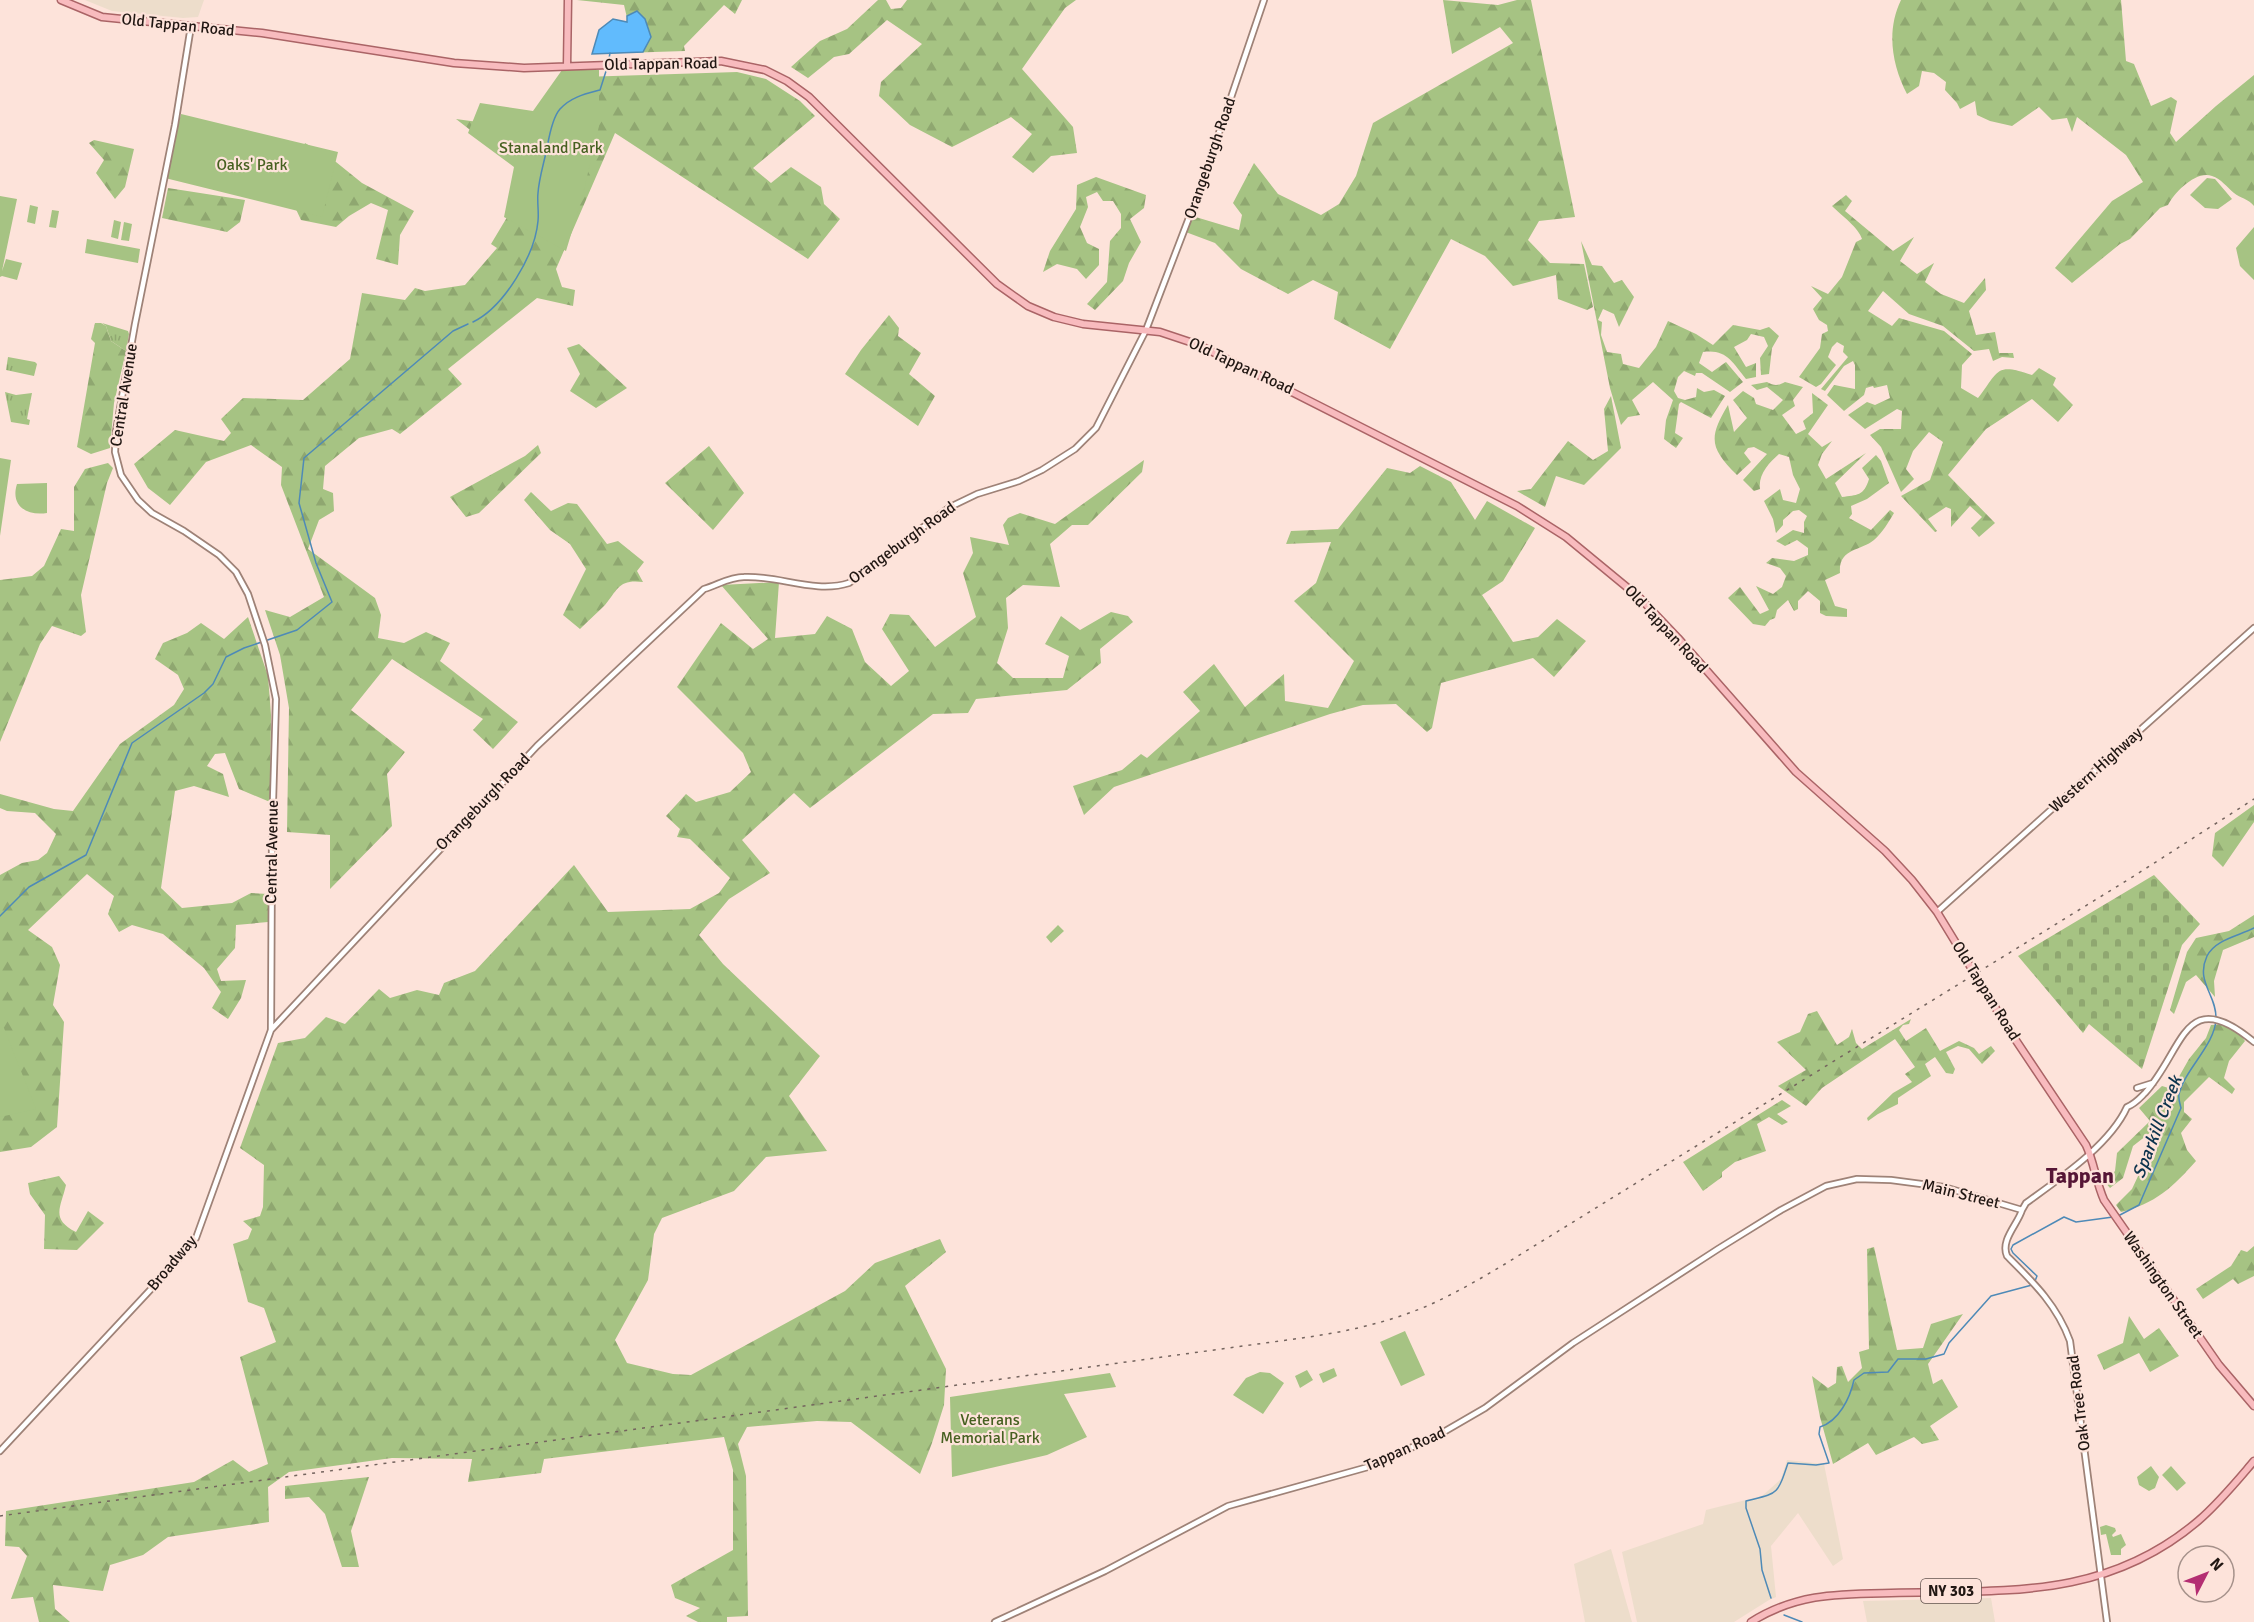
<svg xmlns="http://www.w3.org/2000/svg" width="2254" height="1622" viewBox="0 0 2254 1622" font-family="Signika,sans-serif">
<defs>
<pattern id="grass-tufts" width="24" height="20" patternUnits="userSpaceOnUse" patternTransform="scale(1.5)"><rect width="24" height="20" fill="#a6c383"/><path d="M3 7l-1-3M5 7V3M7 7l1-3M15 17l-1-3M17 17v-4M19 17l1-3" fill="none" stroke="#8fa770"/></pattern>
<pattern id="forest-firs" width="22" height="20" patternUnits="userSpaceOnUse" patternTransform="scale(1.5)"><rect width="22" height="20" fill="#a6c383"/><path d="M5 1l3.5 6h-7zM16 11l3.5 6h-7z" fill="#8fa770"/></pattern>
<pattern id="cemetery-stones" width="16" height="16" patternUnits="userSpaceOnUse" patternTransform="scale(1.5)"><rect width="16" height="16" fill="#a6c383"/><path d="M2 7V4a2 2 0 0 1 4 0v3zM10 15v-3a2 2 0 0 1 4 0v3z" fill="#8fa770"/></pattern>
</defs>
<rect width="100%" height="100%" fill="#fde3da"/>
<path fill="#edddcb" d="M85 0H204L198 17 183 18 112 11Z
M1787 1460 1824 1464 1843 1559 1833 1566 1798 1513 1771 1546 1776 1597 1769 1600 1734 1622H1637L1622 1552 1703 1524 1706 1510 1762 1496 1781 1479Z
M1611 1549 1632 1622H1585L1574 1564Z
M1991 1598 1995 1622H1867L1863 1601Z"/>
<path fill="url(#grass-tufts)" d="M102 323 128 331 129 334 126 351 111 341 106 326Z
M8 357 35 362 37 364 34 376 6 370Z
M5 392 16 395 32 393 27 419 30 420 29 425 11 422Z"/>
<path fill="url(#forest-firs)" d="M577 0H742L735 14 724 5 684 46 685 51 592 54 599 30 613 19 628 22 624 5Z
M878 0H886L891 9 901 8 907 0H1076L1065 8 1022 69 1073 127 1077 153 1051 156 1033 173 1012 157 1032 134 1011 117 952 147 910 125 879 96 881 82 922 44 887 20 849 54 834 57 808 78 791 67 820 41 847 29Z
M1443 0 1498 5 1517 0H1531L1575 217 1539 221 1528 240 1550 263 1584 264 1593 307 1587 310 1558 299 1556 275 1513 286 1485 256 1451 239 1390 349 1334 319 1338 292 1313 280 1288 294 1241 269 1215 243 1183 231 1189 215 1239 230 1242 215 1233 203 1254 163 1278 194 1321 215 1339 204 1356 176 1373 123 1513 43 1500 27 1452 54Z
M1901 0H2121L2126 61 2134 64 2151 106 2171 97 2177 101 2170 133 2176 142 2216 106 2254 75V206C2249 199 2240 198 2234 193 2227 187 2221 179 2212 176 2196 170 2174 193 2168 205L2160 208 2130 239 2120 244 2072 283 2055 268 2112 201 2143 182 2126 155 2077 117 2072 132 2067 118 2052 120 2039 107 2012 126 1990 121 1977 115 1975 101 1960 109 1957 103 1945 90 1946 82 1934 73 1922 71 1919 86 1907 94C1892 65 1886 31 1901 0Z
M737 72 766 79 800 101 815 116 753 168 771 183 791 167 821 187 824 204 840 219 808 259 615 133 556 269 562 287 575 290 573 306 537 298 448 369 462 384 400 434 392 429 359 438 325 466 323 489 333 493 334 511 319 520 308 549 375 598 381 615 378 638 404 643 426 632 450 643 440 661 518 722 493 749 473 730 483 719 392 659 351 710 405 752 387 774 392 826 330 889V835L287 832 289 708 280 655 265 610 290 617 324 597 281 485 282 467 251 445 206 462 170 505 148 488 134 464 175 430 224 441 231 433 221 419 243 398 303 400 350 359 362 293 405 300 415 288 425 291 465 285 497 248 491 244 515 204 518 167 456 119 478 122 534 116 582 77Z
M94 140 134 149 125 187 115 199 96 173 104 160 89 143Z
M305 143 336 162 362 183 414 211 400 235 398 265 376 259 388 210 371 203 349 216 336 227 301 220 294 205 301 152Z
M1096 177 1146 195 1144 208 1130 219 1141 242 1129 263 1123 281 1095 310 1087 304 1107 282 1110 241 1121 228V214L1113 201H1103L1097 192 1086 197 1088 207 1080 227 1087 243 1099 249V265L1086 279 1077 269 1057 264 1043 272 1050 251 1076 209 1077 185Z
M168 188 245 200 240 222 227 232 162 218Z
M1846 195 1852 201 1845 211 1893 251 1914 237 1900 261 1917 274 1934 263 1925 282 1941 294 1964 303 1985 278 1986 290 1969 311 1976 335 1995 332 1999 353H2013L2014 358 2002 357 1993 361 1989 349 1974 351 1943 326 1909 314 1883 291 1868 311 1892 326 1899 318 1944 331 1972 354 1962 365 1961 388 1978 398C1999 371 1995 362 2032 375L2039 368 2056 378 2053 385 2073 405 2058 422 2032 399 1986 429 1948 475 1995 523 1979 537 1971 528 1982 517 1970 506 1951 527V509L1946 507 1928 519 1937 531 1935 532 1901 496 1930 480 1943 442 1929 432 1913 451 1906 469 1914 479 1901 492 1881 447 1870 435 1880 429H1901L1902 411 1897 409 1865 429 1848 415 1867 402 1875 405 1890 398 1887 385 1874 388 1873 386 1866 388 1864 395 1844 411 1827 395 1834 385 1855 389V365L1853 361 1844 366 1825 391 1821 389 1848 357 1843 352 1844 346 1837 342 1832 347 1828 357 1836 365 1821 384 1816 387 1799 377 1820 348 1822 334 1828 331 1827 325 1819 320 1813 309 1822 298 1811 286 1828 294 1842 277 1856 242 1862 239C1859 228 1841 215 1832 206Z
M1581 241 1592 265 1602 266 1614 283 1622 280 1634 297 1619 327 1614 314 1603 309 1598 320 1602 322 1601 335 1607 352 1621 354 1623 364 1639 368 1656 347 1668 321 1696 334 1713 345 1733 325 1760 330 1769 327 1779 336 1772 348 1769 374 1761 375 1760 358 1768 346 1764 337 1751 334 1747 340 1734 347 1746 367 1756 363V377L1746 379C1732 362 1727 349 1703 352L1699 363 1712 372 1726 362 1743 382 1730 392 1702 373H1696L1695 376 1684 371 1678 377 1674 391 1678 398 1685 400 1696 397 1697 388 1704 392 1714 390 1725 396 1711 418 1681 402 1679 404 1675 433 1683 438 1676 448 1664 439 1666 420 1673 400 1653 382 1632 400 1640 415 1628 417 1621 425 1610 388Z
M889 315 899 328 898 336 921 353 909 374 935 396 918 426 845 374 861 350Z
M95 323H101L106 326 111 341 126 351 114 403 110 448 91 454 77 447 95 343 91 339Z
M579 344 627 388 596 408 570 391 580 374 567 348Z
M1767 382C1774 386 1778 386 1785 382L1803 387 1793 400 1795 406 1782 415 1796 434 1806 429 1803 421 1813 413 1812 393 1828 405 1808 434 1822 447 1832 441 1822 454 1818 465 1826 479 1866 453 1835 483 1842 497C1857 495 1864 496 1869 479L1862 468 1876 455 1881 461 1889 483 1867 499 1851 506 1852 514 1849 518 1871 530 1890 510 1894 513C1888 523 1883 532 1874 540 1861 551 1838 548 1840 573L1825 580 1835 606 1847 609V617L1826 616 1820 613V601L1808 591 1798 601V609L1794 611 1788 600 1777 610 1775 618 1770 620 1765 626 1753 624 1728 598 1740 587 1760 614 1769 610 1756 586 1773 594 1782 587 1786 576 1780 568 1766 563 1772 558 1794 561 1808 555V548L1797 540 1785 546 1776 541 1793 530 1804 533V522L1807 516 1799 510 1793 511 1783 520V525L1776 533 1773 519 1764 501 1780 489 1783 500 1796 503 1800 489 1793 475 1789 457 1779 454C1769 463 1758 474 1760 489L1754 491 1743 480 1767 454 1754 447 1748 448 1744 453 1751 462 1737 475C1710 448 1708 438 1728 405L1734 432 1747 418 1733 400 1743 391 1754 398 1756 404 1773 410 1783 400 1767 387 1757 390 1751 385Z
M1611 396 1621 448 1584 485 1556 476 1545 507 1517 491 1531 489 1568 441 1593 460 1608 451 1604 409Z
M538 445 541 453 479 513 466 517 450 497 525 456Z
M709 446 744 493 713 530 665 483Z
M1144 460 1142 472 1088 525H1072L1050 544 1060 587 1023 585 1006 598 1008 628 997 663 1013 678H1063L1069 656 1045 644 1061 616 1080 630 1111 612 1128 616 1133 622 1100 649 1101 663 1067 690 976 699 968 713 933 714 810 808 794 793 742 840 770 873 729 899 699 935 723 964 820 1056 789 1096 827 1151 766 1157 734 1191 662 1218 654 1234 648 1280 615 1340 627 1363 673 1374 691 1375 845 1291 875 1263 940 1239 946 1252 905 1286 946 1369 944 1405 932 1443 920 1474 851 1422 817 1421 747 1427 738 1444 746 1476 748 1616 727 1617V1622H698L686 1616 700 1608 675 1598 671 1585 733 1550V1470L724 1437 544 1459 541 1473 468 1482 472 1459 392 1458 289 1472 268 1487 269 1522 168 1537 143 1555 110 1565 103 1591 53 1585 55 1609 70 1622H39L33 1597 11 1599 27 1556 19 1547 5 1546 6 1511 194 1482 233 1460 249 1472 268 1464 240 1357 276 1342 264 1308 248 1302 233 1244 248 1239 252 1229 243 1221 260 1216 263 1207 264 1165 240 1148 278 1043 305 1038 326 1017 345 1024 379 989 390 998 417 990 439 995 444 983 475 971 574 865 608 912 690 909 719 893 730 878 690 839 677 837 680 829 666 816 686 794 696 802 730 792 751 772 743 753 677 687 721 623 753 649 768 639 721 585 779 582 775 638 815 634 827 616 852 629 865 662 891 686 909 671 882 629 890 614 909 615 935 647 976 617 963 573 973 553 970 537 1009 545 1003 525 1008 518 1020 513 1055 524Z
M108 463 113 468 107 483 81 595 86 632 81 636 52 626 40 644 0 742V580L32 576 44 566 61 529 74 531V487L85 469Z
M1420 466 1451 482 1475 520 1487 501 1535 528 1503 581 1482 595 1513 642 1538 637 1557 619 1586 641 1554 677 1533 658 1441 683 1432 728 1427 732 1396 704 1363 705 1330 714 1114 787 1084 815 1073 786 1122 770 1141 754 1147 758 1200 711 1183 692 1214 664 1245 707 1284 674 1285 701 1328 708 1354 661 1294 601 1316 583 1331 542 1286 544 1291 531 1338 529 1387 468 1410 473Z
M531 492 551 511 568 503 577 504 607 544 618 541 644 562 637 571 643 582C619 579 618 589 605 605 597 613 588 621 580 629L563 615 586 569 570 544 550 530 524 500Z
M248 617 268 676 271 715 270 802 239 789 225 753 215 754 207 766 223 774 229 797 194 786 175 791 161 888 182 908 232 903 251 893 268 894V922L236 925 235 948 217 969 221 981 246 980 241 998 228 1019 212 1008 221 992 204 968 163 934 132 925 119 932 108 914 114 896 87 874 28 930 52 947 60 965 53 1005 64 1022 57 1127 31 1147 0 1152V875L22 863 38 860 47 853 56 834 35 813 7 811 0 808V794L54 809 73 811 120 744 174 705 184 689 178 675 155 659 163 643 187 633 201 623 224 639Z
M2254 805V822L2223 867 2212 856 2215 833Z
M2254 915V937L2223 950 2214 981 2215 997 2196 975 2186 982 2174 1014 2170 1010 2187 952 2196 938 2229 931Z
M1817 1011 1837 1045 1849 1037 1852 1029 1856 1043 1862 1049 1911 1019 1909 1024 1903 1025 1899 1030 1906 1041 1926 1028 1940 1051 1959 1041 1974 1048 1979 1054 1991 1046 1995 1051 1982 1064 1969 1049 1958 1046 1946 1052 1955 1069 1953 1074 1946 1073 1935 1057 1925 1064 1931 1076 1898 1098V1104L1878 1114 1868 1121 1867 1118 1893 1093 1912 1082 1905 1074 1915 1067 1895 1039 1822 1088 1806 1106 1778 1086 1806 1070 1777 1042 1800 1032 1808 1014Z
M2225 1024 2238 1032 2245 1041 2229 1061 2224 1078 2235 1089 2232 1094 2209 1077 2184 1102V1112L2192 1119 2181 1133 2187 1150 2196 1161C2173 1187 2155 1204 2121 1212L2116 1205 2132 1189 2139 1174 2154 1159 2159 1141 2151 1132 2133 1146 2123 1178 2110 1188 2105 1182 2115 1171 2117 1153 2150 1121 2139 1108 2162 1086 2172 1089 2189 1059 2206 1038 2211 1025Z
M1782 1100 1791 1106 1777 1114 1788 1122 1782 1125 1769 1117 1757 1124 1766 1151 1735 1162 1722 1172V1177L1703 1191 1683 1162Z
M59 1176 66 1185C61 1207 50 1219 76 1232L88 1211 104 1223 77 1250 44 1249 45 1215 30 1194 28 1183Z
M2254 1246V1276L2238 1284 2233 1279 2203 1299 2196 1289 2231 1266 2241 1250 2247 1252Z
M1874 1247 1897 1350 1923 1348 1931 1324 1963 1314 1928 1364 1933 1384 1942 1379 1958 1407 1930 1426 1939 1440 1922 1444 1914 1437 1876 1455 1868 1443 1833 1464 1820 1417 1812 1376 1828 1388 1836 1383 1837 1367 1842 1366 1848 1382 1862 1368 1859 1352 1869 1349 1867 1249Z
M2129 1316 2144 1339 2159 1328 2179 1356 2150 1372 2139 1353 2104 1370 2097 1355 2123 1343Z
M369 1477 351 1531 359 1567H342L325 1514 309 1497 285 1499V1486Z"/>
<path fill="url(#cemetery-stones)" d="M2154 875 2200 924 2182 945 2142 1069 2089 1024 2083 1033 2018 956Z"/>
<path fill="#a6c383" d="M562 70H599V126L582 198 566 251 504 217 514 167 468 133 480 103 533 111Z
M181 114 338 152 322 217 165 178Z
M2207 178 2215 179 2232 199 2218 209 2205 208 2190 195Z
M0 196 17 199 2 271 6 259 22 263 17 280 2 276 0 277Z
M30 205 38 207 35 224 27 222Z
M52 210 59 211 56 228 49 227Z
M114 220 121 222 118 239 111 237Z
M124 222 132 224 129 241 121 240Z
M2254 227V280L2240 266 2236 248Z
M87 239 140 249 138 263 85 253Z
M0 458 11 460 0 536Z
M47 483V513C27 516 10 506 17 484Z
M1058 925 1064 931 1051 943 1046 937Z
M0 1026 4 1028 36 1109 0 1117Z
M1405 1331 1425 1375 1401 1386 1380 1342Z
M1334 1368 1337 1376 1323 1383 1319 1374Z
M1307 1370 1313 1380 1300 1388 1295 1376Z
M1260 1372 1270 1373 1284 1383 1263 1414 1233 1395 1246 1378Z
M1110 1373 1116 1387 1064 1394 1087 1437 1047 1455 952 1477 950 1397Z
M2151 1466 2159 1477 2155 1488 2149 1491 2139 1485 2137 1477Z
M2171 1466 2186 1483 2177 1491 2162 1475Z
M2106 1525 2115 1528 2116 1531 2112 1535 2113 1537 2121 1534 2126 1545 2121 1549V1555H2111L2106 1534 2101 1535 2100 1527Z"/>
<path fill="#61bbfd" stroke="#4e8ab7" stroke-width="1.5" d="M637 11 645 19 651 37 643 52 592 54 599 30 613 19 627 22V16Z"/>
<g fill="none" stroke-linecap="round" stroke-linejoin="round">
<path stroke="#4e8ab7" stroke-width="1.5" d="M608 64 610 53
M473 322C504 307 535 255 538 221 539 212 537 202 538 193 539 178 544 163 547 148 549 137 552 118 560 109 571 97 585 94 600 90L607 68
M0 916 29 887 86 855 132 743 204 693 213 684 226 657 244 648 297 630 332 602 316 563 299 503 304 458 453 331 468 324
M2118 1216 2139 1205 2181 1108C2180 1104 2178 1098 2179 1094 2185 1069 2215 1045 2216 1019 2217 995 2195 982 2207 956 2216 939 2239 936 2254 928
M2035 1281 2037 1276 2013 1253 2011 1249 2013 1245 2064 1217 2076 1222 2113 1217
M1771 1598 1762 1570 1760 1549 1746 1508V1501C1778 1493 1777 1496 1788 1463L1816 1465 1829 1463 1819 1434 1820 1427C1839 1421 1850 1398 1854 1380L1864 1373 1888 1372 1898 1359H1926L1944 1354 1949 1343 1991 1296 2032 1285
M1784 1615 1802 1622"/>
<g stroke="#9e8277" stroke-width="8">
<path id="minor" d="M1937 912 2254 628
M271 1030 537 746 704 589C718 585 729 577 744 577 778 575 815 594 849 583L950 507 977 494 1019 481 1042 470 1075 449 1096 428 1146 330 1200 189 1264 0
M2137 1088 2153 1083
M2022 1210C2018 1224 2000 1240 2007 1256 2033 1282 2057 1305 2070 1341L2107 1622
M0 1451 166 1273 196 1238 271 1030 272 835 276 699 265 645 248 594 236 572 219 555 184 531 152 513 138 500 121 475 115 452 116 431 135 324 175 125 191 26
M995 1622 1105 1571 1228 1506 1368 1467 1435 1437 1485 1408 1573 1343 1718 1249 1781 1210 1826 1186 1857 1179 1891 1180 1944 1187 2022 1210 2026 1203C2059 1179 2110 1145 2127 1107 2135 1104 2139 1099 2145 1093 2184 1050 2184 983 2254 1042"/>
</g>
<g stroke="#aa6466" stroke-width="9">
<path id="major" d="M61 0 102 17 262 33 454 63 524 68 721 61 765 70 787 81 809 97 997 284 1028 306 1054 317 1083 324 1160 332 1199 345 1517 506 1566 537 1640 598 1678 638 1796 772 1885 851 1912 880 1937 912 2009 1030 2086 1145C2094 1162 2096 1182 2104 1200L2219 1365 2254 1406
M567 66 568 0
M1751 1622C1797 1593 1839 1594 1891 1593 2005 1590 2105 1600 2198 1521 2219 1503 2236 1482 2254 1461"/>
</g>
<use href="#minor" stroke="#fff" stroke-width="4.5"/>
<use href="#major" stroke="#f8bbbe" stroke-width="6"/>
<path stroke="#74645e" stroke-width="1.5" stroke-dasharray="3 6" stroke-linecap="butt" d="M0 1516 1287 1340C1335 1334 1382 1325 1427 1306 1454 1294 1480 1279 1505 1264L2134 876 2254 799"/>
</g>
<g text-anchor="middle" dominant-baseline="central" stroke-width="4.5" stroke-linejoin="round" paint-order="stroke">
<rect fill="#fde3da" stroke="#63544f" stroke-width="1.5" x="1921" y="1579" width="60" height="24" rx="4.5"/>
<g font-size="15" font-weight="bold" fill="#211713">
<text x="1951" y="1591">NY 303</text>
</g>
<g font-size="16" fill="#211713" stroke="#fde3da">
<text transform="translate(178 25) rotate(6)">Old Tappan Road</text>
<text transform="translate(661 64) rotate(-1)">Old Tappan Road</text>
<text transform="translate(1210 158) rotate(-71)">Orangeburgh Road</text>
<text transform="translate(1241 366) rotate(25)">Old Tappan Road</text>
<text transform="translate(124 395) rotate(-81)">Central Avenue</text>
<text transform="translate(902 543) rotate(-36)">Orangeburgh Road</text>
<text transform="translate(1666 629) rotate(47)">Old Tappan Road</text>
<text transform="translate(2096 770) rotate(-42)">Western Highway</text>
<text transform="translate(483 802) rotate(-46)">Orangeburgh Road</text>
<text transform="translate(272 852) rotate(-89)">Central Avenue</text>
<text transform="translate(1986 991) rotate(58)">Old Tappan Road</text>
<text transform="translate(1961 1194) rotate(14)">Main Street</text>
<text transform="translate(172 1263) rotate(-50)">Broadway</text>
<text transform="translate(2163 1285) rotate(55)">Washington Street</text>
<text transform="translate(2079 1403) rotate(-97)">Oak Tree Road</text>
<text transform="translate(1405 1449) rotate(-24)">Tappan Road</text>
</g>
<g font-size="16" fill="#466020" stroke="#fde3da">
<text x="551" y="148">Stanaland Park</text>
<text x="252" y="165">Oaks' Park</text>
<text x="990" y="1420">Veterans<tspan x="990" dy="18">Memorial Park</tspan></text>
</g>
<g font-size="18" font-style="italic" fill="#0c334d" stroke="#fde3da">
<text transform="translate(2157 1127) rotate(-69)">Sparkill Creek</text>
</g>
<g font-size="22" font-weight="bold" fill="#561636" stroke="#fde3da">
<text x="2080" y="1175">Tappan</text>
</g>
</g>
<g transform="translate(2206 1574) rotate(48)"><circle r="28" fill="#fde3da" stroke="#a5918a" stroke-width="1.5"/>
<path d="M0-4.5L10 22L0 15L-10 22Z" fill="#b42e72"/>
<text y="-9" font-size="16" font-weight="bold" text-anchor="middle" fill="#211713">N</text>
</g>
</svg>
